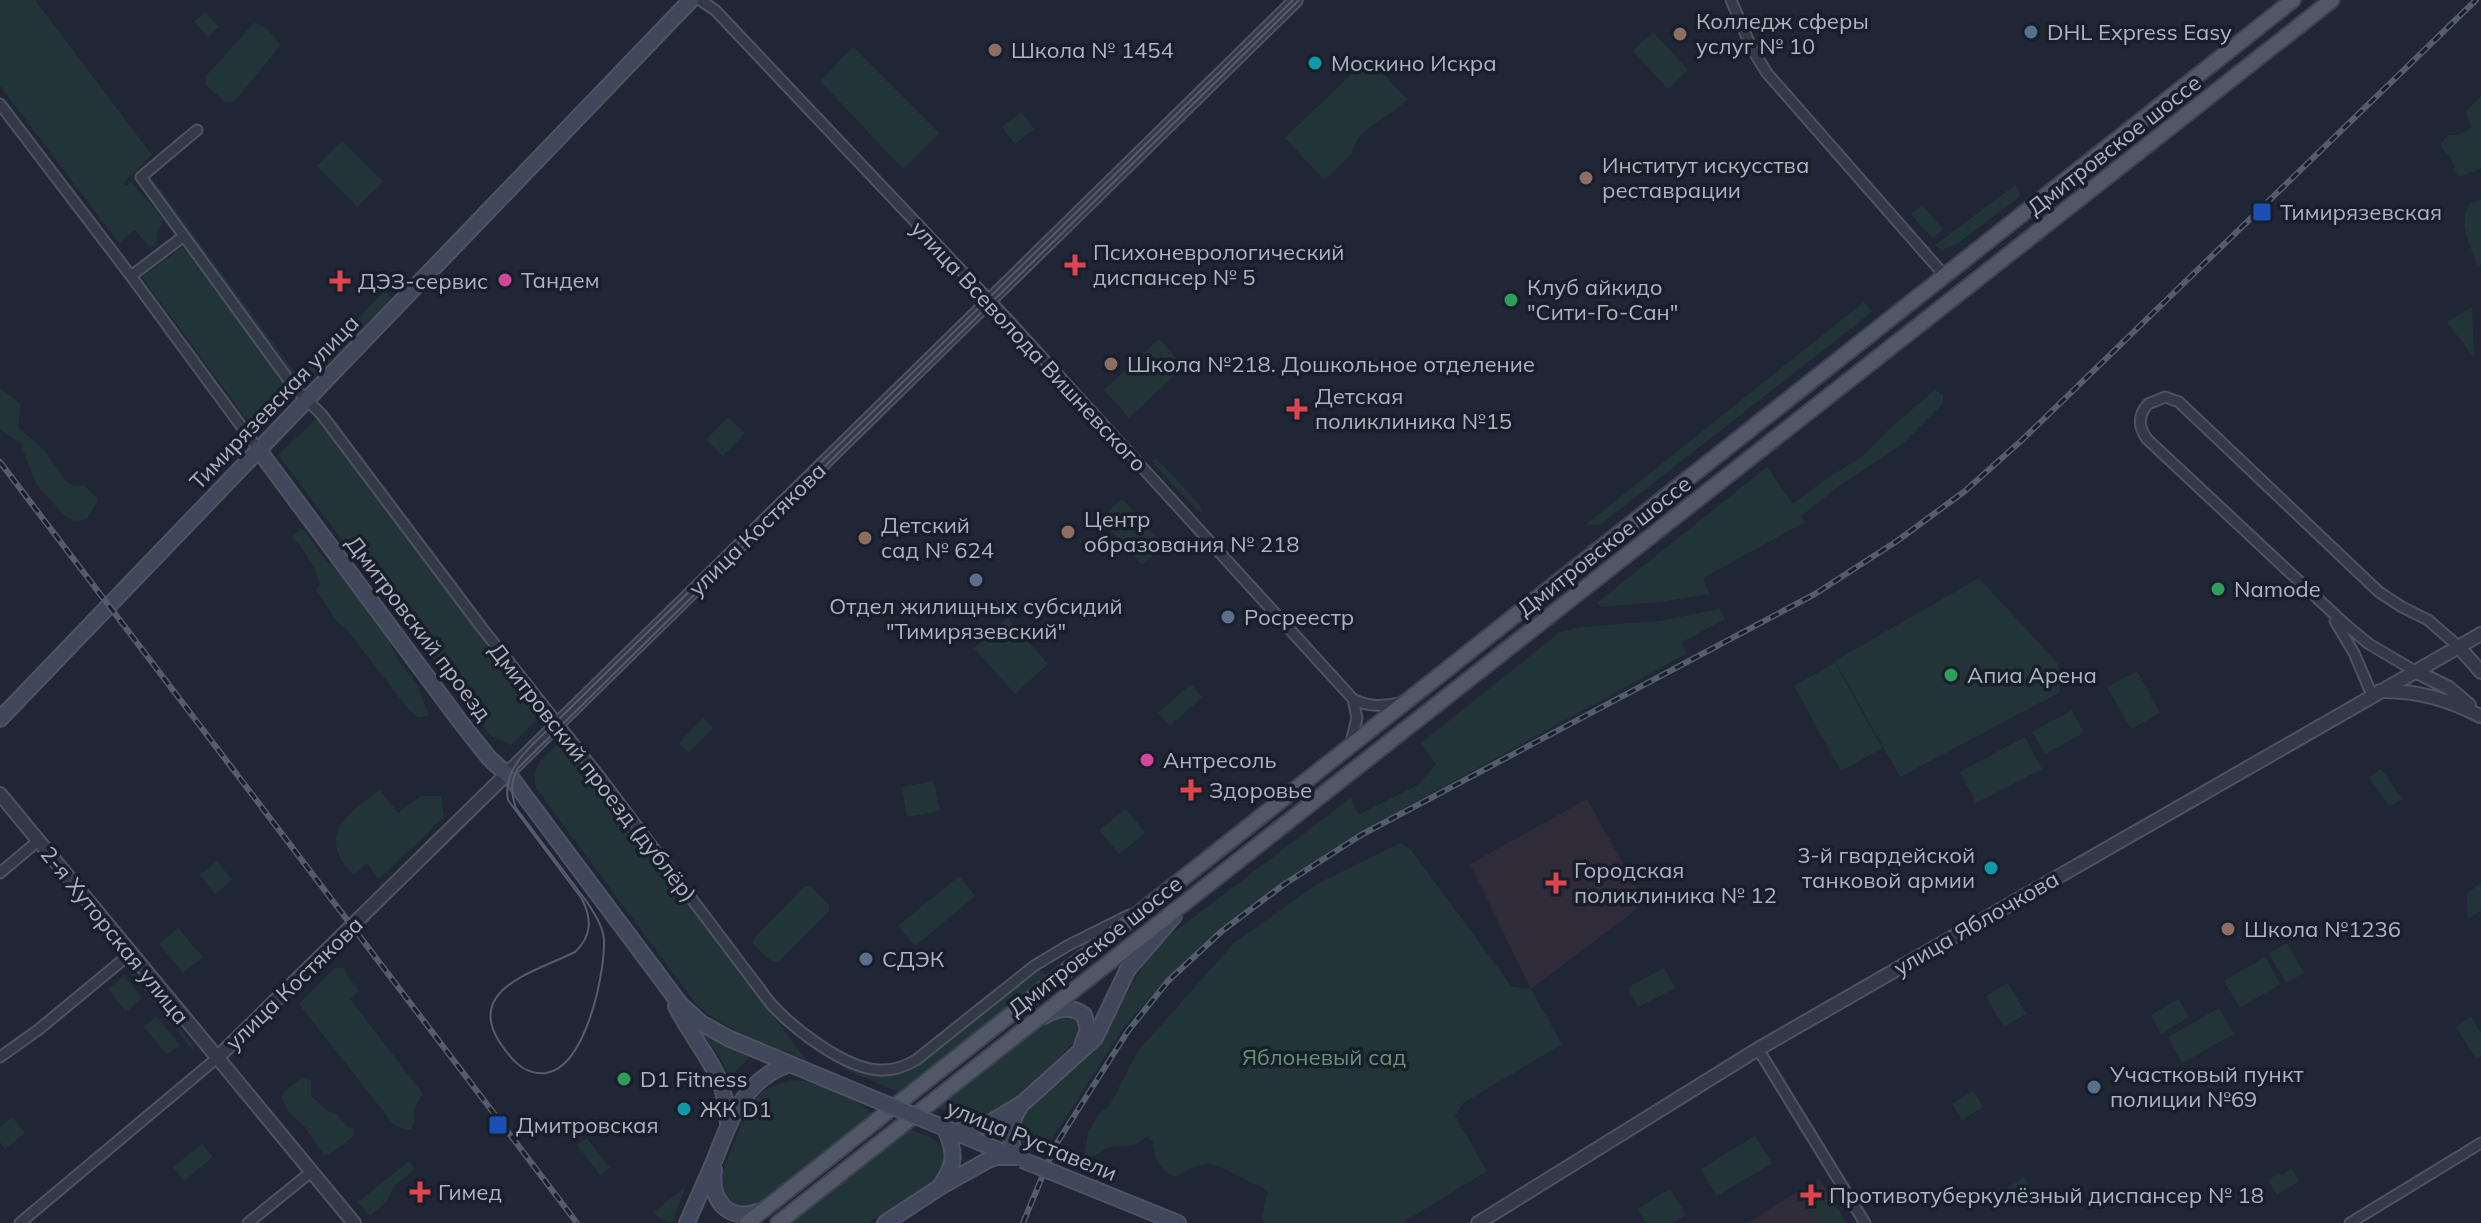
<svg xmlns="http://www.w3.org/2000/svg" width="2481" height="1223" viewBox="0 0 2481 1223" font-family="Mulish,sans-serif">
<rect width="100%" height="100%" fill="#202636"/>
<path fill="#2f2b38" d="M1587 799 1645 903 1531 989 1470 864Z
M1819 1178 1846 1223H1747Z"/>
<path fill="#233439" d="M0 0H35L152 155 123 183 126 186 131 182 162 218V224L156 233 157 240 155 245 149 246 135 230 119 243 0 86Z
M205 12 219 27 208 37 194 22Z
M254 23C264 25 277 37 280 46L234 102H225L206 85V76Z
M1653 32 1688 70 1668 89 1633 51Z
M853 47 939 133 903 169 820 81Z
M1368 58 1407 99C1392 117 1354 128 1352 154L1324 180 1285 138Z
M2481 96V169L2458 177 2450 156 2442 148 2441 143 2449 135C2458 135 2466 134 2471 126L2466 111Z
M1021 112 1034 129 1015 144 1002 127Z
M342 141 383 182 357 207 317 166Z
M149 174 295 373 291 378 145 177Z
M2015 185 2020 194 2019 197 1957 244 1942 249 1935 245Z
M2481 201V266L2477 264C2470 244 2457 222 2470 203Z
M1922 205 1943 229 1932 238 1911 214Z
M183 247 291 392 292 399 261 431 256 432 142 277Z
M385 291 392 299 313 379 306 372Z
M1864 302 1872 312 1601 524 1584 526Z
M2472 307 2474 358 2447 322Z
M1159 339 1184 366 1129 418 1104 390Z
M0 388 21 404 18 427 45 451 66 481 74 486H86L98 500 87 518 77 521 66 517 36 484 21 444 0 429Z
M1935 390 1943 395V403L1900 446 1843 483 1801 516 1805 522 1703 578 1710 594 1660 602 1602 607 1599 605 1598 602 1767 467 1793 504 1819 484 1864 455 1890 428Z
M728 417 745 433 723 456 706 440Z
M317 418 531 703 536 720 511 745 491 736 278 455Z
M1156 458 1200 505 1202 512 1196 509 1154 464 1152 461Z
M1122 499 1164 545 1142 565 1100 519Z
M300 529 305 531 326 561 343 576 359 595 388 638 396 657 417 684 429 716 418 717 409 710 348 631 335 619 316 590 320 585C316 568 305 549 292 537Z
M1979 578 2058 664 2060 692 1900 777 1835 661Z
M1719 609 1725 619 1682 642 1686 654 1366 829 1283 881 1221 929 1168 978 1124 1027 1053 1137 1046 1154C1026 1145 1011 1143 1020 1118L1096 1048 1149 955 1166 938 1351 798 1355 809 1360 814 1418 785 1436 764 1421 743 1560 632 1582 627 1660 621Z
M1008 618 1048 664 1015 694 974 648Z
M1835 663 1882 748 1841 771 1794 686Z
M2137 671 2160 713 2131 729 2107 687Z
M1191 684 1202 697 1170 726 1158 713Z
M2072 710 2084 733 2045 754 2032 732Z
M703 718 713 728 689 753 679 743Z
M2025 737 2042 769 1976 803 1960 772Z
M558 744 574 750 806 1060C768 1044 727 1032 696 1004L536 788C531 766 543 758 558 744Z
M2381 769 2402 799 2390 807 2369 777Z
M934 781 940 811 907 817 902 787Z
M380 790 398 813 421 796H441L444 817 379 879 367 863 354 875C315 838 347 813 380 790Z
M1126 809 1145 833 1119 854 1099 830Z
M1400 843 1411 850 1512 987 1531 989 1562 1044 1463 1103 1455 1116 1487 1171 1402 1223H1264L1262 1216 1268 1191C1262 1186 1256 1185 1250 1182 1218 1167 1212 1153 1176 1177 1159 1170 1155 1160 1153 1141L1147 1137 1135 1145 1109 1147 1092 1157 1084 1158 1088 1132 1098 1115 1110 1105 1137 1052 1234 943 1317 884Z
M217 861 232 880 215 894 200 875Z
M959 876 975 896 915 946 898 926Z
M2481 883V910L2468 919 2467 893Z
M810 886 829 905V911L778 962 771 961 753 944 754 938 804 887Z
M178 928 203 957 183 973 159 944Z
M2287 943 2304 973 2286 983 2269 953Z
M2265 957 2280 984 2240 1008 2224 981Z
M124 965 129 966 195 1047 192 1049Z
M335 968H345L346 974 359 991 350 999 423 1094 414 1109V1121L411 1129H403L394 1125 299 1004Z
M1664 968 1675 988 1638 1007 1628 987Z
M1038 970 1045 972 1044 979 900 1093 840 1067C869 1070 884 1083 913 1067Z
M124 976 142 998 126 1012 108 989Z
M2008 983 2026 1014 2004 1027 1986 996Z
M2178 999 2189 1017 2161 1034 2151 1015Z
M2219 1008 2234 1034 2182 1063 2168 1037Z
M1057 1014 1076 1015 1082 1024 1080 1037C1058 1058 1007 1115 979 1119 965 1121 950 1112 937 1107Z
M156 1016 180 1045 167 1055 144 1027Z
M2471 1017 2481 1033V1056L2476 1059 2456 1027Z
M701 1031 751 1055 730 1078 718 1054Z
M303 1077 311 1081V1096L329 1112 337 1114 346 1126 354 1129 353 1137 328 1155 323 1154 305 1127 288 1112 282 1097 285 1090Z
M795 1080C821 1082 854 1097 873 1114L758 1205 741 1210 723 1199 720 1178 748 1107 762 1092 778 1084Z
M1973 1091 1983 1107 1962 1120 1952 1104Z
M12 1117 25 1133 5 1149 0 1142V1127Z
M909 1129C929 1137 942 1140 949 1161L940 1176 868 1223H792Z
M1755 1136 1772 1163 1717 1196 1701 1169Z
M587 1138 610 1168 600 1175 577 1145Z
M202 1144 213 1157 184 1181 173 1167Z
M409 1161 415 1169 394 1186 387 1201 370 1216 358 1202Z
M2292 1169 2299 1181 2277 1195 2268 1180 2280 1172 2282 1175Z
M2024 1177 2033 1193 2013 1206 2003 1191Z
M685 1187 672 1223 659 1218 654 1212Z
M1670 1189 1686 1215 1672 1223H1646L1637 1209Z
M1807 1194H1824L1840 1211 1845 1223H1817C1812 1214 1802 1204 1807 1194Z"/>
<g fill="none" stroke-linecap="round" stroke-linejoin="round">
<g stroke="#4e5362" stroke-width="13">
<path id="minor" d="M700 0 715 10 1010 322 1353 699C1370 708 1385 706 1403 702
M1731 0 1752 49 1767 73 1945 276
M0 104 131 276 258 449
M197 130 141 177 293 386 322 415 482 628 600 777 771 1004C794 1029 844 1068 879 1070 893 1071 904 1067 916 1060L1034 966 1067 946 1129 915
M131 276 184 236
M2335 621 2354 653 2372 695
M2415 671 2369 644 2346 625 2147 439C2138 427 2138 415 2148 404L2165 397 2179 402 2379 592 2402 607 2428 620 2458 646
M1351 742 1357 718 1353 699
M0 873 38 841
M1758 1049 1865 1223
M0 1057 38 1030 130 954
M20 1223 217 1058
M248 1223 311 1172
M2350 1223 2481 1143"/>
</g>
<g stroke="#4e5362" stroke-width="16">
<path id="tertiary" d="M2458 646 2481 672
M2415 671 2449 688 2469 705
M2380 691C2415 690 2450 700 2480 716
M0 794 354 1223
M217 1058 1296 0
M1478 1223 1758 1049 2481 634"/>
</g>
<g stroke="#4e5362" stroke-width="18">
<path id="secondary" d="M258 449 459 720 489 758 512 779 680 1004 701 1023 728 1038 869 1097
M0 719 691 0
M676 1006C698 1050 727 1072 728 1124
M1044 1016C1058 1008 1071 1005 1084 1015L1088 1029 1081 1049
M935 1124 1008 1154
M955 1132 988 1124 1023 1103 1095 1038 1128 969 1174 916
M1016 1157C1008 1137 1009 1123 1021 1105
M714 1170C710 1201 728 1223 761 1211
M940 1187C956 1163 956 1154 945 1128
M1094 1189 1178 1223
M687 1223C696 1202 706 1180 715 1159 731 1119 744 1079 790 1064
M885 1223 940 1187 988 1160 997 1157H1016"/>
</g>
<g stroke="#3d4251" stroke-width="18">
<path id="primary" d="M747 1223 2293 0
M778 1223 2332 0"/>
</g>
<use href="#minor" stroke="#333947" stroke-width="9"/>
<use href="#tertiary" stroke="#333947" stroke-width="12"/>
<use href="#secondary" stroke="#41475a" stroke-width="14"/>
<use href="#primary" stroke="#515767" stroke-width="14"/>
<path stroke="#555c6e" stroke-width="2" d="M1293 0 556 722C534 744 502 766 508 800L582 899C592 919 592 936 575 952 532 973 458 991 506 1051 516 1065 528 1075 546 1073 586 1067 605 973 604 940 603 926 594 913 587 902L516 808C511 794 510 782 518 768L1299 0"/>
<g stroke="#555c6e" stroke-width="6">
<path id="rail" d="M0 462 577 1223
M1023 1223 1055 1146 1128 1031 1168 981 1222 931 1283 885 1361 835 1815 594 1897 541 1965 491 2022 440 2476 0"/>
</g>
<use href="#rail" stroke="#191e2b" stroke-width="3" stroke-dasharray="9" stroke-linecap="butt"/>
<g stroke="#4e5362" stroke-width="18" stroke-linecap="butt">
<path id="secondary-bridge" d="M869 1097 935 1124
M1022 1160 1094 1189"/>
</g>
<use href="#secondary-bridge" stroke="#41475a" stroke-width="14"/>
</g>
<g fill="#5c6f8a" stroke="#191e2b" stroke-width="3">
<circle cx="2031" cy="32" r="8"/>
<circle cx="976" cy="580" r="8"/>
<circle cx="1228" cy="617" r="8"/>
<circle cx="866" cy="959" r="8"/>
<circle cx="2094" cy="1087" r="8"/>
</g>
<g fill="#8d6e63" stroke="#191e2b" stroke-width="3">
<circle cx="1680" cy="34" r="8"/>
<circle cx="995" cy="50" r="8"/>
<circle cx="1586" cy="178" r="8"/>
<circle cx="1111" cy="364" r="8"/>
<circle cx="1068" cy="532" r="8"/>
<circle cx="865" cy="538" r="8"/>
<circle cx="2228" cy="929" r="8"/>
</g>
<g fill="#0f9aa8" stroke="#191e2b" stroke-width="3">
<circle cx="1315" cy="63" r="8"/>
<circle cx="1991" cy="868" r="8"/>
<circle cx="684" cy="1109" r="8"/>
</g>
<g fill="#1a4fb4" stroke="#191e2b" stroke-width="3">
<rect x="2252" y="202" width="20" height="20" rx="4"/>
<rect x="488" y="1115" width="20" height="20" rx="4"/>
</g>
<g fill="#e0444e" stroke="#191e2b" stroke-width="3">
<path d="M1071 253h8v8h8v8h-8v8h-8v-8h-8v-8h8z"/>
<path d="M336 269h8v8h8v8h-8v8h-8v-8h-8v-8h8z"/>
<path d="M1293 397h8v8h8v8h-8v8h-8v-8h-8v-8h8z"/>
<path d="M1187 778h8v8h8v8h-8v8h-8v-8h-8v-8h8z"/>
<path d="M1552 871h8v8h8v8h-8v8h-8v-8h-8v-8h8z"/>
<path d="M416 1180h8v8h8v8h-8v8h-8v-8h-8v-8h8z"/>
<path d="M1807 1183h8v8h8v8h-8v8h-8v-8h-8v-8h8z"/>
</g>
<g fill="#d1479c" stroke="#191e2b" stroke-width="3">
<circle cx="505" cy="280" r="8"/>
<circle cx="1147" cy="760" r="8"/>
</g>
<g fill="#2e9e5b" stroke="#191e2b" stroke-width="3">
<circle cx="1511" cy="300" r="8"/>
<circle cx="2218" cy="589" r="8"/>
<circle cx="1951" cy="675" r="8"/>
<circle cx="624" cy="1079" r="8"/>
</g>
<g text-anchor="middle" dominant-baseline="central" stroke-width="7" stroke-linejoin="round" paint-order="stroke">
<g font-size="22" fill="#aeb3c4" stroke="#191e2b" text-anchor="start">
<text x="1696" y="21">Колледж сферы<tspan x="1696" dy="25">услуг № 10</tspan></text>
<text x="2047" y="32">DHL Express Easy</text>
<text x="1011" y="50">Школа № 1454</text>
<text x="1331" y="63">Москино Искра</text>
<text x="1602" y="165">Институт искусства<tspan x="1602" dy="25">реставрации</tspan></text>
<text x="2280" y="212">Тимирязевская</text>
<text x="1093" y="252">Психоневрологический<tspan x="1093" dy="25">диспансер № 5</tspan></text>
<text x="521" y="280">Тандем</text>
<text x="358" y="281">ДЭЗ-сервис</text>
<text x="1527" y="287">Клуб айкидо<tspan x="1527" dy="25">"Сити-Го-Сан"</tspan></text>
<text x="1127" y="364">Школа №218. Дошкольное отделение</text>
<text x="1315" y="396">Детская<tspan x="1315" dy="25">поликлиника №15</tspan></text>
<text x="1084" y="519">Центр<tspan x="1084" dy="25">образования № 218</tspan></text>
<text x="881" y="525">Детский<tspan x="881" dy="25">сад № 624</tspan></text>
<text x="2234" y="589">Namode</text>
<text x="976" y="606" text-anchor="middle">Отдел жилищных субсидий<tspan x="976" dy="25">"Тимирязевский"</tspan></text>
<text x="1244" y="617">Росреестр</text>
<text x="1967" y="675">Апиа Арена</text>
<text x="1163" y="760">Антресоль</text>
<text x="1209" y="790">Здоровье</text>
<text x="1975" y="855" text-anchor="end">3-й гвардейской<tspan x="1975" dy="25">танковой армии</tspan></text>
<text x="1574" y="870">Городская<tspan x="1574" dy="25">поликлиника № 12</tspan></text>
<text x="2244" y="929">Школа №1236</text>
<text x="882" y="959">СДЭК</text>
<text x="2110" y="1074">Участковый пункт<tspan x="2110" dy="25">полиции №69</tspan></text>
<text x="640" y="1079">D1 Fitness</text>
<text x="700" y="1109">ЖК D1</text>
<text x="516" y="1125">Дмитровская</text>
<text x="438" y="1192">Гимед</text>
<text x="1829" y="1195">Противотуберкулёзный диспансер № 18</text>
</g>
<g font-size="22" fill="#aeb3c4" stroke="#191e2b">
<text transform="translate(2114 145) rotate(-38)">Дмитровское шоссе</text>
<text transform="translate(1029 346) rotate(47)">улица Всеволода Вишневского</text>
<text transform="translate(274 402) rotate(-46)">Тимирязевская улица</text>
<text transform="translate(757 529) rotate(-44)">улица Костякова</text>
<text transform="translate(1604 546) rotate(-38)">Дмитровское шоссе</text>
<text transform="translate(419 628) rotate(53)">Дмитровский проезд</text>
<text transform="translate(593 772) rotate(52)">Дмитровский проезд (дублёр)</text>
<text transform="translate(1976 923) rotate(-30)">улица Яблочкова</text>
<text transform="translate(115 935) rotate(51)">2-я Хуторская улица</text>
<text transform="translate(1095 946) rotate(-38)">Дмитровское шоссе</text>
<text transform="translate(294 983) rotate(-44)">улица Костякова</text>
<text transform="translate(1032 1140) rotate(22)">улица Руставели</text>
</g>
<g font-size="22" fill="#669477" stroke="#191e2b">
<text x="1324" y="1057">Яблоневый сад</text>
</g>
</g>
</svg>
